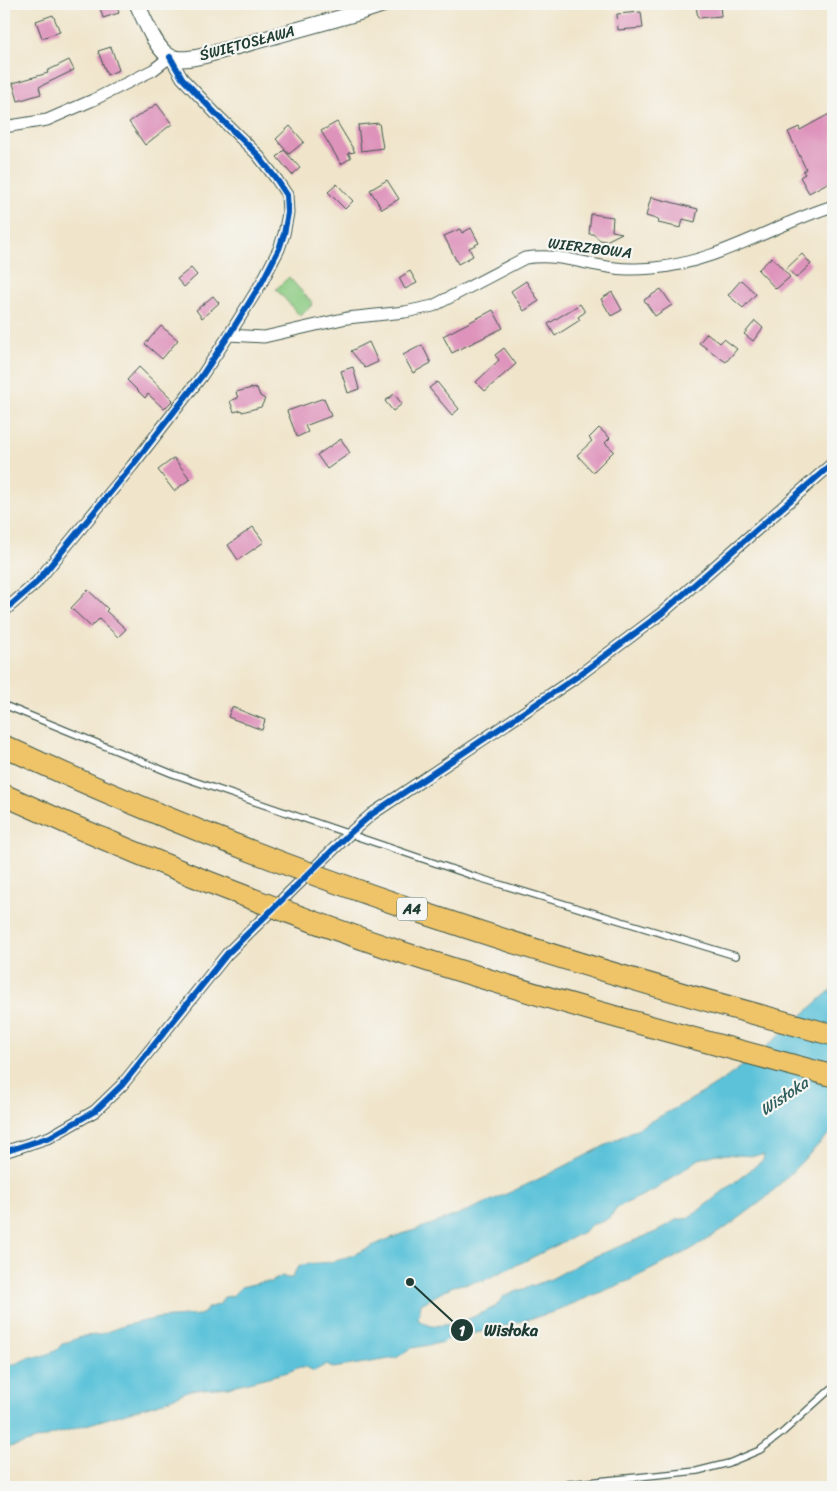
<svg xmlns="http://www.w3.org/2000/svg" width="837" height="1491" viewBox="0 0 837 1491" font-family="Sriracha,sans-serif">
<rect width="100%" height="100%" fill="#f6f6f2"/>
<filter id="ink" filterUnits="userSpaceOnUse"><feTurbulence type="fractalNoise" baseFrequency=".02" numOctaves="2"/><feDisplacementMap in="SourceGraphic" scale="10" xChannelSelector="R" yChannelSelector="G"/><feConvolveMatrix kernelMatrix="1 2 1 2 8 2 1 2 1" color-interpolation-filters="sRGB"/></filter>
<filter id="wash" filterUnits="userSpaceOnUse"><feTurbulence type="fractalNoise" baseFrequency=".0096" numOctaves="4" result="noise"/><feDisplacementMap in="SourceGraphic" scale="20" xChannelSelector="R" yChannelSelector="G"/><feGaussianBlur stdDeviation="1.12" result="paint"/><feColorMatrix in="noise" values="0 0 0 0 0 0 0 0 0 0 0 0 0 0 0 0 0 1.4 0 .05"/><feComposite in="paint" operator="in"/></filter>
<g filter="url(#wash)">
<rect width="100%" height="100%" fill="#f0e5cb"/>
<path fill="#8ccb82" stroke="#56845b" d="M289 277 313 304 300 316 276 289Z"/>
<path fill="#5cc2d9" stroke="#3e8086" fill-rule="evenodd" d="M833 988V1130L766 1198 727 1227 690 1250 628 1281 550 1313 495 1329 451 1338 449 1340 447 1339 442 1344 440 1343 412 1348 396 1358 333 1368 327 1364 314 1371 306 1367H300L288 1372 228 1387 190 1390 163 1402 19 1445 4 1448V1366L18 1363 30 1357H41L57 1350 62 1344 84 1336 98 1335 126 1325 159 1318 199 1315 204 1313 207 1308 220 1304 224 1297 232 1296 241 1287 262 1282H271L282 1276 287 1278H292L297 1268 302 1265C314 1262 328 1264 339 1260 360 1253 378 1242 399 1235 484 1209 565 1167 644 1125 671 1110 700 1096 726 1078 764 1051 798 1019 833 988ZM717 1154C733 1154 749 1157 764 1155L763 1160 689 1218 676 1220 658 1231 588 1259 551 1279 504 1296 495 1307 457 1324 431 1326 418 1320 421 1304 453 1286 484 1280 525 1261 583 1232 591 1225 604 1221 611 1216 616 1208 656 1189 699 1159Z"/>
<g id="blocks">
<path fill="#de93bb" d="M112 4H116L119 13 103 18 100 8Z
M720 4 721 16 698 18 696 6Z
M641 12 643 28 618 30 617 14Z
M53 15 60 32 42 38 36 21Z
M111 47 119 70 107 75 98 51Z
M69 60 74 70 39 87 41 94 18 101 13 83 48 73 47 71Z
M157 104 172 124 145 145 129 122Z
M833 112V180L809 193 800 177 805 174 803 171 806 169 788 132 799 127 800 130Z
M337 122 355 152 348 153 351 158 341 164 321 131Z
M379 123 383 148 361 151 358 125Z
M290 126 304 142 289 154 276 139Z
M284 150 300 168 292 175 277 157Z
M387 180 399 199 382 209 370 190Z
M337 184 353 201 345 209 328 192Z
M651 197 698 209 695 222 683 219 681 228 658 223 659 220 646 216Z
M591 214 613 217 612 231 622 233 606 241 600 240 593 234H589Z
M471 228 479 243 469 248 473 256 458 264 444 236 460 229 462 233Z
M802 254 811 264 796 278 787 268Z
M772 257 790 277 776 289 758 270Z
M191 268 197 275 184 287 177 279Z
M410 271 417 283 405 289 399 278Z
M741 280 756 294 743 308 728 295Z
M526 281 539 301 524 311 511 291Z
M661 289 672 305 655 316 644 300Z
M612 292 622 310 611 316 601 299Z
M213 296 219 303 202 318 196 310Z
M580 304 585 312 578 317 580 320 555 336 548 324Z
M493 310 503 328 452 353 443 336Z
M755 321 763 328 753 341 744 334Z
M161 326 178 340 162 359 145 344Z
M707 333 720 343 724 339 737 349 726 362 699 343Z
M369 342 378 362 365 368 351 351Z
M422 345 431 363 413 373 403 355Z
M504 348 516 364 485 391 476 382 499 360 495 355Z
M139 367 173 400 164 409 148 394 145 398 127 380Z
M353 367 359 389 348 393 341 371Z
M437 382 459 409 452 415 429 388Z
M252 388V389L257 388 260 396 265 399 261 407 242 412 241 410 234 412 230 401 238 398 236 392Z
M394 394 402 404 393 411 385 401Z
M324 398 331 416 305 426 308 432 297 437 287 411Z
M599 428 610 438 605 443 614 451 593 472 577 455 592 441 589 438Z
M341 439 350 453 327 469 317 455Z
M174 458 190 479 174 491 158 470Z
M253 527 264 542 238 560 228 545Z
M88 590 108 609 106 611 126 629 118 637 99 619 91 627 71 608Z
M232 707 265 720 262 730 228 717Z"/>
</g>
</g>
<g filter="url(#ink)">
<use href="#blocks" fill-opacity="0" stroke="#3e564b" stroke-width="1"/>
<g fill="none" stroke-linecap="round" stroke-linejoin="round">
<g stroke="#3e564b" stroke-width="8">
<path id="service" d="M4 705 173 774 476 877 736 956
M559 1487 568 1484 697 1471 729 1463 760 1450 782 1433 833 1387"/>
</g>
<g stroke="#3e564b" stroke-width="13">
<path id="minor" d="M4 127 47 120 93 100 153 70 170 57 182 78 216 114 257 154 277 180 287 195 288 213 284 234 279 249 262 282 229 335 201 377 132 466 36 583 4 611
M229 335 264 337 347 318 405 312 433 306 525 258C561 253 581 264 615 268 628 270 641 269 654 268 718 262 773 225 833 206
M4 1152 50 1137 95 1111 122 1085 227 954 349 834 372 814 578 676 662 613 833 463"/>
</g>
<g stroke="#3e564b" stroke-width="17">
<path id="tertiary" d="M137 4C144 18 156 51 171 57 181 61 193 58 203 56L361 12 385 4"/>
</g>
<use href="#service" stroke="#fff" stroke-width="5.5"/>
<use href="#minor" stroke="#fff" stroke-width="11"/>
<use href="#tertiary" stroke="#fff" stroke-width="15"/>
<g stroke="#3e564b" stroke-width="23" stroke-linecap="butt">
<path id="motorway-bridge" d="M4 746C270 871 550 960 833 1035
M4 795C133 854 266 907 401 952 543 999 689 1037 833 1076"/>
</g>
<use href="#motorway-bridge" stroke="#efc469" stroke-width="21"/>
<g stroke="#f6f6f2" stroke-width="9">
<path id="cycleway" d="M4 611 36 583 132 466 201 377 229 335 262 282 279 249 284 234 288 213 287 195 277 180 257 154 216 114 182 78 170 57
M4 1152 50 1137 95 1111 122 1085 227 954 349 834 372 814 578 676 662 613 833 463"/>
</g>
<use href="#cycleway" stroke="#0057b8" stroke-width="6"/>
</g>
</g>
<g text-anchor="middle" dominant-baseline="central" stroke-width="4.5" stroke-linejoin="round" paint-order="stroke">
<rect fill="#f6f6f2" stroke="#60746d" stroke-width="1" x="397" y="897.5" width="30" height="23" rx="4"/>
<g font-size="14" font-weight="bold" fill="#1f3d34">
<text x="412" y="909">A4</text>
</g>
<g font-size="15" fill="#1f3d34" stroke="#f6f6f2">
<text transform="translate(247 43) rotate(-15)">ŚWIĘTOSŁAWA</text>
<text transform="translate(590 248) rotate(7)">WIERZBOWA</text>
</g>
<g font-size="16" font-style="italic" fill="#2e5e5d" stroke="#f6f6f2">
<text transform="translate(784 1096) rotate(-34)">Wisłoka</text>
</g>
</g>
<path fill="none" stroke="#1f3d34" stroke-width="2" d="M410 1282L462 1330"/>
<g fill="#1f3d34" stroke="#f6f6f2" stroke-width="2">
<circle cx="410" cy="1282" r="5"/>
<circle cx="462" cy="1330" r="12"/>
</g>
<g font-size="15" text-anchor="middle" font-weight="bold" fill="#fff">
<text x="462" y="1336">1</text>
</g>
<g font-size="16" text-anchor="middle" font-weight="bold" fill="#1f3d34" stroke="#f6f6f2" stroke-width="4.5" stroke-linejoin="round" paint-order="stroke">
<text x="511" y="1336">Wisłoka</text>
</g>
<rect width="837" height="1491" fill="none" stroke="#f6f6f2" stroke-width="20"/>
</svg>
